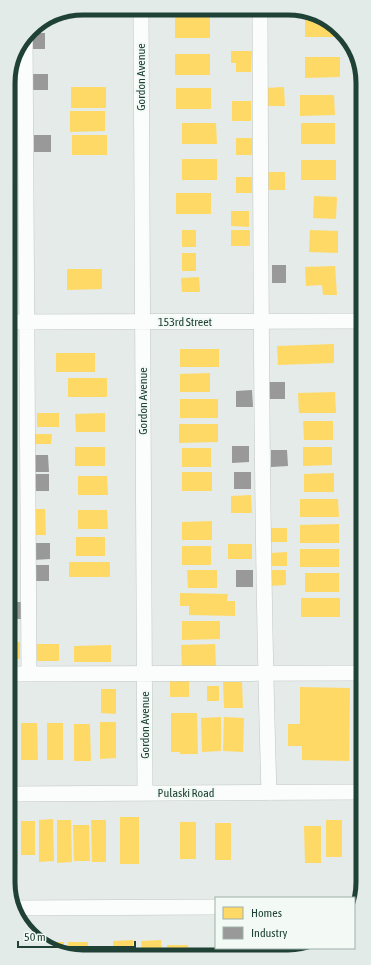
<svg xmlns="http://www.w3.org/2000/svg" width="371" height="965" viewBox="0 0 371 965" font-family="'Asap Condensed',sans-serif">
<rect width="100%" height="100%" fill="#e4ebe8"/>
<path fill="#ffd966" d="M264 9H281V13H264Z
M175 17H210V38H175Z
M305 17H316L340 29V37H305Z
M231 51H252L251 72H236V63H231Z
M175 54H210V75H175Z
M305 57H340V77L305 78Z
M12 66H17V87H8V78Z
M71 87H106V108H71Z
M284 87 285 106H266L265 88Z
M176 88H211V109H176Z
M300 95H334L335 115 300 116Z
M232 101H251V121H232Z
M70 111H105V131L70 132Z
M182 123H216L217 144H182Z
M301 123H335V144H301Z
M72 135H107V155H72Z
M236 138H252V155H236Z
M182 159H217V180H182Z
M301 160H336V180H301Z
M265 172H285V190H266Z
M236 177H252V193H236Z
M176 193H211V214H176Z
M314 196 337 197 336 219 313 218Z
M231 211H249V227L231 226Z
M182 230H196V247H182Z
M231 230H250V246H231Z
M310 230 338 231V253L309 252Z
M182 253H196V271H182Z
M335 266 337 295H323L322 285 306 286 305 267Z
M67 269H102V289L67 290Z
M199 277 200 292H182L181 278Z
M334 344V363L278 365 277 346Z
M180 349H219V367H180Z
M56 353H95V372H56Z
M210 373V392H180V374Z
M68 378H107V397H68Z
M335 392 336 413H299L298 393Z
M180 399H218V418H180Z
M37 413H59V427H37Z
M105 413V432H76L75 414Z
M9 421H16V439H9Z
M303 421H333V440H304Z
M179 424H218V442L179 443Z
M35 434H52L51 444H35Z
M75 447H105V466H75Z
M303 447H332V465L303 466Z
M182 448H211V467H182Z
M9 467H12V479H9Z
M182 472H212V491H182Z
M334 473V492H304V474Z
M78 476H107L108 495H78Z
M251 495 252 513H231V496Z
M300 499H338L339 517H300Z
M32 509H45L46 535H32Z
M78 510H107L108 529H78Z
M212 521V540H182V522Z
M339 524V543H300V525Z
M271 528H287V542H271Z
M76 537H105V556H76Z
M228 544H252V559H228Z
M182 546H211V565H182Z
M300 549H339V567H300Z
M287 552V566H271L270 553Z
M69 562H110V577H69Z
M187 570H217V588H188Z
M269 570H286V585L269 586Z
M305 573H339V592H305Z
M180 593 228 594 227 601H235V616L189 615V606H180Z
M301 598H340V617H301Z
M182 621H220V639L182 640Z
M10 642H20V659H10Z
M35 644H59V661H35Z
M215 644 216 666 182 667 181 645Z
M111 645V662H74V646Z
M170 680H189V697H170Z
M223 682H242L243 708H224Z
M207 686H219V701H207Z
M300 687 350 688 349 761 302 760V746H288V724H300Z
M101 689H116V714L101 713Z
M171 713H197L198 754H180V752H171Z
M221 717V751L202 752 201 718Z
M224 717 244 718 243 752 223 751Z
M10 722H12V759H10Z
M100 722H116V758L100 759Z
M21 723H37L38 760H21Z
M47 723H63V760H47Z
M74 724H90L91 761H74Z
M120 817H139V864H120Z
M53 819 54 861 39 862V820Z
M57 820H71L72 862 57 863Z
M91 820H106V862H92Z
M326 820H342V857H326Z
M10 821H17L18 863H10Z
M21 821H35V855H21Z
M180 822H196V859H180Z
M215 823H231V860H215Z
M73 825H89L90 861H74Z
M304 826H321V863H305Z
M133 940V955H113V941Z
M161 940 162 955H142L141 941Z
M44 942H64V953L44 943Z
M68 942H88V956L68 955Z
M167 945H188L189 955H167Z
M252 948H269V953H252Z
M273 948H290V955H273Z
M306 948H317L306 954Z"/>
<path fill="#999" d="M29 33H45V49H28Z
M31 74H48V90H31Z
M8 103H16L17 119 8 120Z
M8 126H15V143H8Z
M34 135H51V152H34Z
M8 160H16V176L8 177Z
M9 195H16L17 212H9Z
M9 236H15L16 252H9Z
M272 265H286V283H272Z
M268 382H285V399H268Z
M252 390 253 407H236V391Z
M232 446H249V462L232 463Z
M271 450H287L288 466 271 467Z
M32 455H48L49 472H32Z
M234 472H251V489H234Z
M32 474H49V491H32Z
M33 543H50V559L33 560Z
M32 565H49V581H32Z
M236 570H253V587H236Z
M10 602H21V619H10Z"/>
<g fill="none" stroke-linecap="round" stroke-linejoin="round">
<g stroke="#c1c8c5" stroke-width="16">
<path id="minor" d="M141 8 145 793
M260 9C261 270 261 532 269 793
M25 37 29 674
M9 322 361 321
M10 674 362 673
M10 794 363 792
M354 906H355
M15 908 216 907"/>
</g>
<use href="#minor" stroke="#fbfcfc" stroke-width="15"/>
</g>
<g text-anchor="middle" dominant-baseline="central" stroke-width="4" stroke-linejoin="round" paint-order="stroke">
<g font-size="12" fill="#1f4136" stroke="#f3faf6">
<text transform="translate(141 77) rotate(-90)">Gordon Avenue</text>
<text x="185" y="322">153rd Street</text>
<text transform="translate(143 401) rotate(-90)">Gordon Avenue</text>
<text transform="translate(145 725) rotate(-90)">Gordon Avenue</text>
<text x="186" y="793">Pulaski Road</text>
</g>
</g>
<path d="M0 0H371V965H0ZM83 15H288A68 68 0 0 1 356 83V882A68 68 0 0 1 288 950H83A68 68 0 0 1 15 882V83A68 68 0 0 1 83 15Z" fill="#e2ebe7" fill-rule="evenodd"/>
<path fill="none" stroke="#1f4136" stroke-width="5" d="M83 15H288A68 68 0 0 1 356 83V882A68 68 0 0 1 288 950H83A68 68 0 0 1 15 882V83A68 68 0 0 1 83 15Z"/>
<rect x="215" y="897" width="140" height="52" fill="#f3faf6" stroke="#9eb0a9"/>
<rect x="223" y="907" width="20" height="12" fill="#ffd966" stroke="#9eb0a9"/>
<text x="251" y="917" font-size="12" fill="#1f4136">Homes</text>
<rect x="223" y="927" width="20" height="12" fill="#999999" stroke="#9eb0a9"/>
<text x="251" y="937" font-size="12" fill="#1f4136">Industry</text>
<path d="M18 941v6h117v-6" fill="none" stroke="#1f4136" stroke-width="2"/>
<text x="24" y="941" font-size="12" fill="#1f4136" stroke="#f3faf6" stroke-width="3" paint-order="stroke">50 m</text>
</svg>
